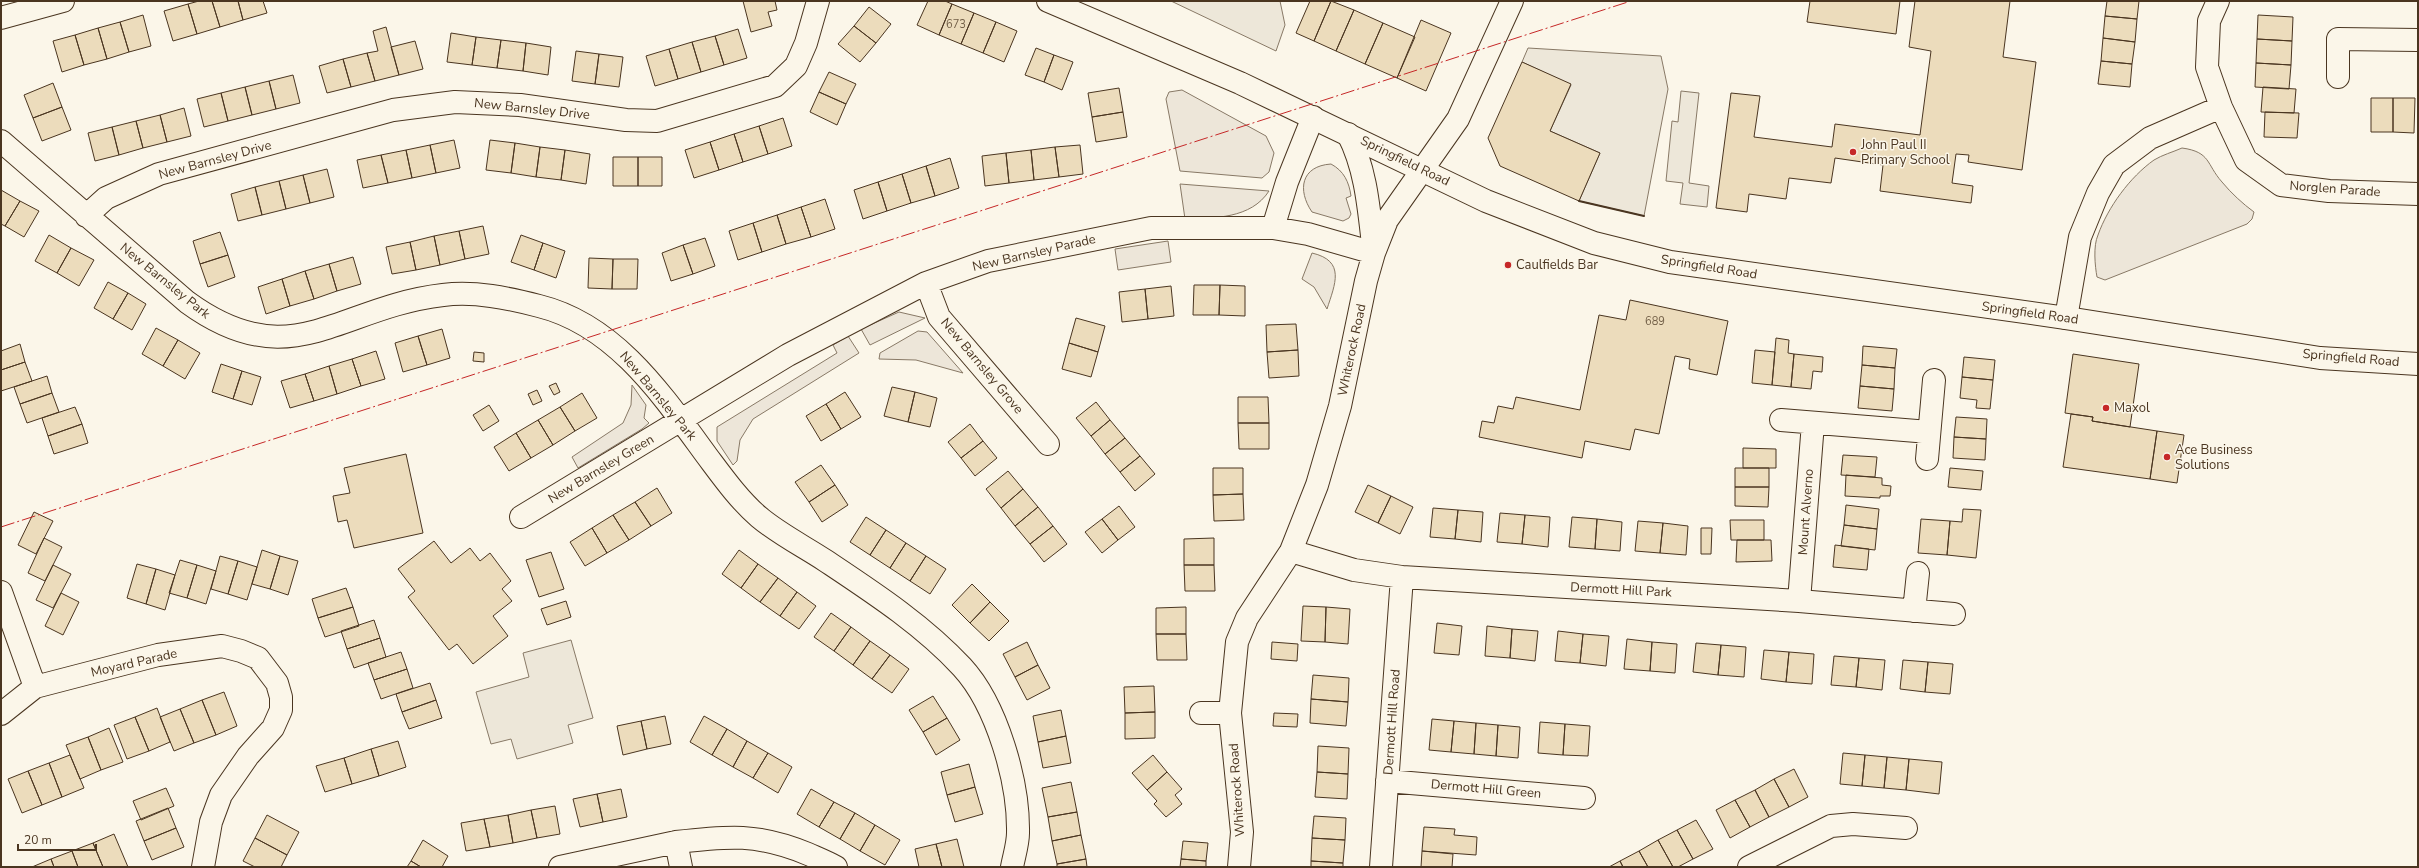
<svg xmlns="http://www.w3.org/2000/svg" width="2419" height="868" viewBox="0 0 2419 868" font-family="'Nunito Sans',sans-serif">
<rect width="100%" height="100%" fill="#fbf6e9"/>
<path fill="#ede6d9" stroke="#887966" d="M1182 90 1266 136 1274 153 1269 172 1262 178 1180 171 1166 99 1169 92Z
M2182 148C2211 152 2206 164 2222 182 2231 193 2243 204 2254 212L2252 219 2247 224 2105 280 2097 277C2095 266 2093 246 2098 235 2108 207 2130 177 2154 160 2162 155 2173 152 2182 148Z
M1331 164C1344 171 1349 182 1351 196L1346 198 1351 214 1349 218 1343 221 1312 212C1297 190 1301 166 1331 164Z
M1180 184 1269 191C1251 219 1214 218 1185 219Z
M1168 241 1171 262 1118 270 1115 249Z
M1312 253C1346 261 1335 284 1327 309L1314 287 1302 279Z
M899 312 925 318 870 345 861 329Z
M918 331 927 332 963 373 916 360 879 359 880 353Z
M848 336 859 353 753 419 740 440 737 461 733 465 717 441V427L837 353 833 345Z
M632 385 646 405 644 418 649 423 642 429 578 468 572 457 623 423 631 405Z"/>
<path fill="#ede7d9" stroke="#887966" d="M1171 1H1280L1285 25 1276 51Z
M1528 48 1661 56 1668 89 1644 216 1579 201 1600 153 1550 131 1571 85 1522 62Z
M1681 91 1699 93 1689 183 1709 186 1707 207 1680 204 1683 183 1666 181 1672 121 1678 122Z
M571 640 593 718 568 725 573 743 517 759 511 739 491 744 476 692 529 677 523 653Z"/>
<path fill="#ecdcbc" stroke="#4a3520" d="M199 1H212L220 27 197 34 188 4Z
M212 1H238L243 20 220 27Z
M238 1H263L267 13 243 20Z
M743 1H775L777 10 768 12 772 26 751 32Z
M928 1H945L952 4 939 35 917 25Z
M1310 1H1331L1314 41 1296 33Z
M1331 1 1354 10 1336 51 1314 41Z
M1810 1H1900L1896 34 1807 22Z
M1915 1H2010L2003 57 2036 62 2022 170 1968 162 1969 155 1956 154 1952 183 1973 186 1971 203 1880 191 1883 165 1835 158 1831 183 1789 178 1786 199 1749 194 1747 212 1716 208 1731 93 1760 96 1754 137 1832 147 1835 124 1920 135 1931 51 1909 47Z
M2107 1H2139L2137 19 2105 16Z
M188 4 197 34 173 41 164 11Z
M952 4 974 13 961 44 939 35Z
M869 7 891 24 876 43 854 26Z
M1354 10 1383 23 1365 64 1336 51Z
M974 13 996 22 983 53 961 44Z
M143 15 151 46 129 52 120 22Z
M2258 15 2293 17 2292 41 2257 39Z
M2105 16 2137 19 2135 42 2103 38Z
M1421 20 1451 33 1426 91 1397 78Z
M120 22 129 52 107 59 98 28Z
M996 22 1017 31 1004 62 983 53Z
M1383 23 1415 37 1397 78 1365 64Z
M854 26 876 43 860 62 838 44Z
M386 27 399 75 375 81 367 53 378 51 373 31Z
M98 28 107 59 84 65 75 35Z
M738 29 747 58 724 65 715 36Z
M451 33 476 37 472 65 447 62Z
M75 35 84 65 62 72 53 41Z
M715 36 724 65 701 72 692 42Z
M476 37 501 40 497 68 472 65Z
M2103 38 2135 42 2132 64 2101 61Z
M2257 39 2292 41 2291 65 2256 63Z
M501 40 526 43 523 71 497 68Z
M415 41 423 69 399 75 391 47Z
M692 42 701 72 678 79 669 49Z
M526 43 551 47 548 75 523 71Z
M1036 48 1054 55 1044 82 1025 75Z
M669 49 678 79 655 86 646 56Z
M576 51 599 54 595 84 572 81Z
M367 53 375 81 351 87 343 59Z
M599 54 623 57 619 87 595 84Z
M1054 55 1073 62 1062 90 1044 82Z
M343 59 351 87 327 93 319 66Z
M2101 61 2132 64 2130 87 2098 84Z
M1522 62 1571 84 1550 131 1600 153 1579 201 1500 166 1488 138Z
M2256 63 2291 65 2289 89 2255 87Z
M829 72 856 84 846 104 819 92Z
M293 75 300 103 276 109 269 81Z
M269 81 276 109 252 115 245 87Z
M53 83 62 107 33 118 24 95Z
M245 87 252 115 228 121 221 93Z
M2263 87 2296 89 2294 113 2261 112Z
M1119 88 1123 112 1092 117 1088 93Z
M819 92 846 104 837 125 810 112Z
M221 93 228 121 204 127 197 99Z
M2371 98H2393V132H2371Z
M2393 98H2415L2414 133 2393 132Z
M62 107 71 130 42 141 33 118Z
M184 108 191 136 167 142 160 115Z
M1123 112 1127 137 1096 142 1092 117Z
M2265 112 2299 113 2297 138 2264 137Z
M160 115 167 142 143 148 136 121Z
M783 118 792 146 768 154 759 126Z
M136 121 143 148 119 155 112 127Z
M759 126 768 154 743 162 734 134Z
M112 127 119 155 95 161 88 133Z
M734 134 743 162 719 170 710 142Z
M454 140 460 168 436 173 430 145Z
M490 140 515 143 511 173 486 170Z
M710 142 719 170 694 178 685 150Z
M515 143 540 147 536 177 511 173Z
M430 145 436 173 412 178 406 150Z
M1080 145 1083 174 1059 177 1055 147Z
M540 147 565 150 561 180 536 177Z
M1055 147 1059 177 1034 180 1031 150Z
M406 150 412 178 388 183 381 155Z
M565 150 590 154 586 184 561 180Z
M1031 150 1034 180 1009 183 1006 153Z
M1006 153 1009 183 985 186 982 156Z
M381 155 388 183 363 188 357 160Z
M613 157H638V186H613Z
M638 157H662V186H638Z
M950 158 959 188 935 196 926 166Z
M926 166 935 196 911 203 902 174Z
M327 169 334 197 310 203 303 175Z
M902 174 911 203 887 211 878 182Z
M303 175 310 203 286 209 279 181Z
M279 181 286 209 262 215 255 187Z
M878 182 887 211 863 219 854 190Z
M255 187 262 215 238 221 231 194Z
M1 190 20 201 5 226 1 224Z
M825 199 835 229 811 237 801 207Z
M20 201 39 211 24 237 5 226Z
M801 207 811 237 786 244 777 215Z
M777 215 786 244 762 252 753 223Z
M753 223 762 252 738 260 729 231Z
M483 226 489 254 465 259 459 231Z
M459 231 465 259 440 265 434 236Z
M220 232 228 255 200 264 193 241Z
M49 235 71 248 57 273 35 261Z
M521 235 543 243 534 270 511 262Z
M434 236 440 265 416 270 410 242Z
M705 238 715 266 693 274 683 245Z
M410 242 416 270 392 274 386 247Z
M543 243 565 251 556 278 534 270Z
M683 245 693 274 671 281 662 253Z
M71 248 94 260 79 286 57 273Z
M228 255 235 277 208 287 200 264Z
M353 257 361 284 337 291 329 264Z
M589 258 613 259 612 289 588 288Z
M613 259H638L637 289H612Z
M329 264 337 291 314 299 305 271Z
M305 271 314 299 290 306 282 279Z
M282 279 290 306 266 314 258 287Z
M108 282 128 293 113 319 94 308Z
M1194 285H1220L1219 315H1193Z
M1220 285 1245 286V316L1219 315Z
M1171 286 1174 316 1148 319 1145 289Z
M1145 289 1148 319 1122 322 1119 292Z
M128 293 146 304 132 330 113 319Z
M1630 300 1728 321 1717 375 1689 369 1690 359 1675 356 1659 434 1635 429 1630 450 1585 441 1582 458 1479 437 1482 421 1494 423 1498 406 1513 409 1516 397 1580 410 1599 315 1626 320Z
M1076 318 1105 326 1098 352 1069 343Z
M1296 324 1298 350 1267 352 1266 325Z
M156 328 178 340 163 366 142 354Z
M442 329 450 358 427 365 418 336Z
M418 336 427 365 403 372 395 343Z
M1776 338 1789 340 1788 353 1794 354 1791 387 1772 385Z
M178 340 200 353 185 379 163 366Z
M1069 343 1098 352 1091 377 1062 369Z
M20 344 25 362 1 370V351Z
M1863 346 1897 349 1895 368 1862 365Z
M1298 350 1299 376 1269 378 1267 352Z
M1755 350 1775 352 1772 385 1752 383Z
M376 351 385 379 361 386 352 359Z
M474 352 484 353V362L473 361Z
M1794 354 1823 357 1822 372 1813 371 1811 389 1791 387Z
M2073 354 2139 364 2130 427 2092 421 2093 417 2065 413Z
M1964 357 1995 360 1993 380 1962 377Z
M352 359 361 386 337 394 329 366Z
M25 362 32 381 1 391V370Z
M221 364 242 371 233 399 212 392Z
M1862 365 1895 368 1894 389 1860 386Z
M329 366 337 394 314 401 305 374Z
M242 371 261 377 252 405 233 399Z
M305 374 314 401 290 408 281 381Z
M47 376 52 393 20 404 14 387Z
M1962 377 1993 380 1990 409 1976 408 1977 400 1960 398Z
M556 383 560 392 554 395 549 386Z
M1860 386 1894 389 1892 411 1858 408Z
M892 387 915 392 908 422 884 416Z
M537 390 542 401 533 405 528 394Z
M845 392 861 417 841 429 826 404Z
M915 392 937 398 930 427 908 422Z
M52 393 59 412 27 423 20 404Z
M582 393 597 418 575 431 560 407Z
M1238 397H1268L1269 423H1238Z
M1096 402 1110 420 1091 436 1076 418Z
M826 404 841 429 821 441 806 416Z
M489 405 499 421 483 431 473 415Z
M75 407 82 424 48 436 42 418Z
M560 407 575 431 553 445 538 420Z
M2071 414 2093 417 2092 421 2157 431 2150 479 2063 467Z
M1956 417 1987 419 1986 439 1954 437Z
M538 420 553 445 531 458 516 433Z
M1110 420 1125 438 1105 454 1091 436Z
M1238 423H1269V449H1239Z
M82 424 88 443 54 454 48 436Z
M970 424 983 441 961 458 948 442Z
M2157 431 2184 435 2177 483 2150 479Z
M516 433 531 458 509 471 494 447Z
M1954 437 1986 439 1985 460 1953 458Z
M1125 438 1140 456 1120 472 1105 454Z
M983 441 997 458 975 476 961 458Z
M1743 448 1776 449V468H1743Z
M406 454 423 533 354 548 347 520 338 522 333 496 350 493 344 468Z
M1843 455 1877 457 1875 477 1841 475Z
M1140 456 1155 474 1135 491 1120 472Z
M821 465 835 485 809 502 795 482Z
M1213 468H1243V494L1213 495Z
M1735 468H1769V487H1735Z
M1950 468 1983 471 1981 490 1948 487Z
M1008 471 1023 489 1001 508 986 489Z
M1846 475 1882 478V485L1891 486 1890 496H1880V498L1845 496Z
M835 485 848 505 822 522 809 502Z
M1368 485 1391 496 1378 523 1355 512Z
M1735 487H1769L1768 507 1735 506Z
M657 488 672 513 651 526 635 502Z
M1023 489 1038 507 1015 526 1001 508Z
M1243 494 1244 520 1214 521 1213 495Z
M1391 496 1413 507 1400 534 1378 523Z
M635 502 651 526 629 540 613 515Z
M1846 505 1879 509 1877 529 1844 525Z
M1119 506 1135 527 1118 540 1102 519Z
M1038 507 1053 526 1030 544 1015 526Z
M1433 508 1458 510 1455 539 1430 537Z
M1963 509 1981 510 1976 558 1947 555 1950 521 1962 522Z
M1458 510 1483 512 1481 542 1455 539Z
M34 512 53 521 36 554 18 545Z
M1500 513 1525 515 1522 544 1497 542Z
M613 515 629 540 607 553 592 528Z
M1525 515 1550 517 1548 547 1522 544Z
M866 517 886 530 870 555 850 542Z
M1572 517 1597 519 1595 549 1569 547Z
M1102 519 1118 540 1102 553 1085 532Z
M1597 519 1622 522 1620 551 1595 549Z
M1921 519 1950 521 1947 555 1918 553Z
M1730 520H1764V540H1731Z
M1638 521 1663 523 1660 553 1635 551Z
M1663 523 1688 526 1686 555 1660 553Z
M1844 525 1877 529 1875 550 1841 546Z
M1053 526 1067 544 1044 562 1030 544Z
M592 528 607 553 585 566 570 542Z
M1701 528H1712L1711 554H1701Z
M886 530 906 543 890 568 870 555Z
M44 538 62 547 45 581 28 573Z
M1214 538V565H1184V539Z
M1737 540H1771L1772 561 1736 562Z
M434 541 451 563 470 548 480 561 490 553 511 581 502 589 512 601 493 616 508 636 473 664 457 644 449 650 408 597 415 591 398 569Z
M906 543 926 556 910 581 890 568Z
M1835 545 1869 549 1867 570 1833 567Z
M262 550 280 556 270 589 252 584Z
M739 550 758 564 741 588 722 574Z
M551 552 564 589 539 597 526 560Z
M220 556 238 561 228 594 211 589Z
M280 556 298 561 288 595 270 589Z
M926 556 946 569 930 594 910 581Z
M180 560 197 565 187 598 169 593Z
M238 561 257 567 247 600 228 594Z
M137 564 156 569 146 604 127 598Z
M758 564 778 578 760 602 741 588Z
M53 565 71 574 53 608 36 600Z
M197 565 216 571 206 604 187 598Z
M1184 565H1214L1215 591H1185Z
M156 569 175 575 165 610 146 604Z
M778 578 797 592 780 616 760 602Z
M972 584 990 602 970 623 952 605Z
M346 588 353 607 318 618 312 599Z
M797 592 816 606 799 629 780 616Z
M61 593 79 602 63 635 45 626Z
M566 601 571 617 547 625 541 609Z
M990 602 1009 621 989 641 970 623Z
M1303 606 1326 607 1325 642 1301 641Z
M353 607 359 626 325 637 318 618Z
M1186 607V634H1156V608Z
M1326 607 1350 609 1348 644 1325 642Z
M831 613 851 627 834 651 814 637Z
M374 620 380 638 347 649 341 631Z
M1437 623 1462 626 1459 655 1434 653Z
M1487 626 1512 629 1510 658 1485 656Z
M851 627 870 641 853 665 834 651Z
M1512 629 1538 631 1535 661 1510 658Z
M1558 631 1583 634 1580 663 1555 661Z
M1156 634H1186L1187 660H1157Z
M1583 634 1609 636 1606 666 1580 663Z
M380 638 386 657 354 668 347 649Z
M1627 639 1652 642 1650 671 1624 669Z
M870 641 890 655 872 679 853 665Z
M1027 642 1038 665 1015 677 1003 654Z
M1272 642 1298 644 1297 661 1271 659Z
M1652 642 1677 644 1675 673 1650 671Z
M1696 643 1721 645 1718 675 1693 672Z
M1721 645 1746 647 1744 677 1718 675Z
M1764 650 1789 652 1786 682 1761 679Z
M401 652 407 669 374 680 368 663Z
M1789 652 1814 654 1812 684 1786 682Z
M890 655 909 669 892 693 872 679Z
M1834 656 1859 658 1856 687 1831 685Z
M1859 658 1885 660 1882 690 1856 687Z
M1903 660 1928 662 1925 692 1900 689Z
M1928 662 1953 664 1950 694 1925 692Z
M1038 665 1050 688 1027 700 1015 677Z
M407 669 413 688 381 699 374 680Z
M1313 675 1349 678 1348 702 1311 699Z
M430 683 436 700 402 712 396 694Z
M1154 686 1155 712 1125 713 1124 687Z
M224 692 237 726 216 735 202 700Z
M933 696 947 718 923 732 909 710Z
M1311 699 1348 702 1346 726 1310 723Z
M202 700 216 735 194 743 180 709Z
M436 700 442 718 409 729 402 712Z
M157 708 170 742 149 751 135 717Z
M180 709 194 743 174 751 160 717Z
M1061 710 1066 736 1038 742 1033 716Z
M1155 712V738L1125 739V713Z
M1274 713 1298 714 1297 727 1273 726Z
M665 716 671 744 647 749 641 721Z
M704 716 727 729 712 755 690 742Z
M135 717 149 751 127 759 114 725Z
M947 718 960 740 936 755 923 732Z
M1432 719 1454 721 1451 752 1429 750Z
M641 721 647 749 623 755 617 726Z
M1454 721 1476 723 1474 754 1451 752Z
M1540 722 1565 724 1563 755 1538 753Z
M1476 723 1498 725 1496 756 1474 754Z
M1565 724 1590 726 1588 756 1563 755Z
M1498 725 1520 727 1518 758 1496 756Z
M109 728 123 762 101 770 88 737Z
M727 729 747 741 733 767 712 755Z
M1066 736 1071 763 1043 768 1038 742Z
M88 737 101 770 80 779 66 745Z
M398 741 406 767 379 776 371 749Z
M747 741 768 753 753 778 733 767Z
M1318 746 1349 748 1348 774 1317 772Z
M371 749 379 776 352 784 344 758Z
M768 753 792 767 778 793 753 778Z
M1843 753 1865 755 1862 786 1840 784Z
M70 755 84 788 62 797 49 763Z
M1153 755 1167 772 1147 790 1132 773Z
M1865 755 1887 757 1884 788 1862 786Z
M1887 757 1909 759 1906 790 1884 788Z
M344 758 352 784 325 792 316 766Z
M1909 759 1942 762 1939 794 1906 790Z
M49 763 62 797 42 805 28 771Z
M969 764 975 787 947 795 941 772Z
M1794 769 1808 797 1789 807 1774 779Z
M28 771 42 805 22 813 8 779Z
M1167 772 1182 789 1175 795 1182 804 1166 817 1154 804 1157 801 1147 790Z
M1317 772 1348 774 1347 799 1315 797Z
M1774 779 1789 807 1769 817 1755 790Z
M1071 782 1077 812 1048 817 1042 788Z
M975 787 983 814 955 822 947 795Z
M166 788 174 806 141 820 133 801Z
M621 789 627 817 603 822 597 794Z
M811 789 834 802 819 827 797 814Z
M1755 790 1769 817 1750 827 1735 800Z
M597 794 603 822 580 827 573 799Z
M1735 800 1750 827 1730 838 1716 810Z
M834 802 855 813 840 839 819 827Z
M555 806 560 834 537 838 531 810Z
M168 808 176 828 144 841 136 821Z
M531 810 537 838 513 843 508 815Z
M1077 812 1081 835 1052 841 1048 817Z
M855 813 875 825 860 851 840 839Z
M267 815 299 832 287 855 255 838Z
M508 815 513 843 490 847 484 819Z
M1314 816 1346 818 1345 840 1312 838Z
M484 819 490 847 466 851 461 823Z
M1696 820 1713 849 1693 859 1677 830Z
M875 825 900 840 885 865 860 851Z
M1424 827 1455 829 1454 835 1477 837 1476 855 1422 851Z
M176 828 184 847 152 860 144 841Z
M1677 830 1693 859 1678 867H1673L1658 840Z
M114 834 128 867H103L93 843Z
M1081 835 1086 859 1057 864 1052 841Z
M255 838 287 855 281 867H255L243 861Z
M1312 838 1345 840 1343 863 1311 861Z
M957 839 964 867H942L936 844Z
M423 840 448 856 442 867H421L411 861Z
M1658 840 1673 867H1648L1639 851Z
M1183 841 1208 843 1206 861 1181 859Z
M93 843 103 867H78L72 851Z
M936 844 942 867H919L915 849Z
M72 851 78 867H54L51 859Z
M1422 851 1453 854 1452 867H1421Z
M1639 851 1648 867H1623L1620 861Z
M51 859 54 867H32Z
M1086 859 1087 867H1057V864Z
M1181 859 1206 861V867H1180Z
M411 861 421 867H407Z
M1311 861 1343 863V867H1311Z
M1620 861 1623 867H1609Z"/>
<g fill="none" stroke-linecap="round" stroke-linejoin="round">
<g stroke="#4a3520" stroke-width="24">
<path id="minor" d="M2218 1 2209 21 2207 67 2221 107 2246 160 2281 185 2329 191 2418 194
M1 18 63 1
M2338 77V39L2418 40
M1 141 187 302C291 378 338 307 443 295 475 291 508 298 539 306 616 325 663 396 707 456 722 476 739 500 759 517 779 534 805 547 826 561 874 593 923 625 962 667 997 705 1019 782 1018 833 1018 844 1014 856 1012 867
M86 216 106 198 159 174 393 110 455 102 520 105 626 120 657 121 775 86 796 66 806 43 818 1
M1273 228 1287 182 1313 117
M926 283 939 317 1048 444
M2066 318 2080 237 2098 193 2114 165 2150 138 2221 107
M1781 420 1929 432
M1927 459 1934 380
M521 517 788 355 926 283 988 261 1151 228H1273L1308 234 1374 253C1369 212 1367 171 1348 134
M1291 551 1354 570 1402 577 1799 601 1954 614
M1 592 35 687
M1799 601 1813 423
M1914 611 1918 573
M1201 713H1230
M1 714 35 687 158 655 222 646 241 651 258 658 277 683 281 697V710L273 728 248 756 221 795 211 822 203 867
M1387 781 1584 798
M676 842C728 836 758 833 808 854 817 858 827 862 836 867
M560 867 676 842 681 867
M1239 867 1242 832 1230 713 1237 642 1247 618 1291 551 1317 485 1340 406 1366 281 1374 253 1387 220 1458 119 1512 1
M1381 867 1402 577
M1749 867 1831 826 1853 824 1906 828"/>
</g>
<g stroke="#4a3520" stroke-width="24">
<path id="highway" d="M1048 1 1240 83 1486 201 1594 243 1670 262 2066 318 2320 358 2418 364"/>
</g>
<use href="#minor" stroke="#fbf6e9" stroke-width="22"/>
<use href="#highway" stroke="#fbf6e9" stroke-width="22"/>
<path stroke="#4a3520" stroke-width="2" d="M1579 201 1644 216"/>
<path stroke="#c62828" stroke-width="1" stroke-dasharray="14 3 2 3" stroke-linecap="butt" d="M1 527 1631 1"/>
</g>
<g fill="#c62828" stroke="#fbf6e9" stroke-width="1.5">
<circle cx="1853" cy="152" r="4"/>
<circle cx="1508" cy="265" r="4"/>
<circle cx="2106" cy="408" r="4"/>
<circle cx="2167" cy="457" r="4"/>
</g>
<g text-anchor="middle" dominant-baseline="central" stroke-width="3" stroke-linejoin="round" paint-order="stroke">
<g font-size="11" fill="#725f47">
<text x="956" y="24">673</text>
<text x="1655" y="321">689</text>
</g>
<g font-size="13" fill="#4a3520" stroke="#fbf6e9">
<text transform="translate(532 109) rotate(6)">New Barnsley Drive</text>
<text transform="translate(215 160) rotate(-15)">New Barnsley Drive</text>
<text transform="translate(1405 161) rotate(26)">Springfield Road</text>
<text transform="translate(2335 189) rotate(4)">Norglen Parade</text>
<text transform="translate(1034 253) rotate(-13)">New Barnsley Parade</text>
<text transform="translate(1709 267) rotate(9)">Springfield Road</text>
<text transform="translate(165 281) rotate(39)">New Barnsley Park</text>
<text transform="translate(2030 313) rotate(8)">Springfield Road</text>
<text transform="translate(1352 350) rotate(-78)">Whiterock Road</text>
<text transform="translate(2351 358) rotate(5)">Springfield Road</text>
<text transform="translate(982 366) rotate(50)">New Barnsley Grove</text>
<text transform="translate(658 396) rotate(50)">New Barnsley Park</text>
<text transform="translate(601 469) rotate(-31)">New Barnsley Green</text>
<text transform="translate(1806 512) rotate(-86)">Mount Alverno</text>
<text transform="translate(1621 590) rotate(3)">Dermott Hill Park</text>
<text transform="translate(134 663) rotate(-13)">Moyard Parade</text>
<text transform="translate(1392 722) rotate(-86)">Dermott Hill Road</text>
<text transform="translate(1486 789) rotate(5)">Dermott Hill Green</text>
<text transform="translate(1237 790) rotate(-94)">Whiterock Road</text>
</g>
<g font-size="13" fill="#4a3520" stroke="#fbf6e9" text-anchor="start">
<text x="1861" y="145">John Paul II<tspan x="1861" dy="15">Primary School</tspan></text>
<text x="1516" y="265">Caulfields Bar</text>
<text x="2114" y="408">Maxol</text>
<text x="2175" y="450">Ace Business<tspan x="2175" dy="15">Solutions</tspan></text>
</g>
</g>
<rect width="2419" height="868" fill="none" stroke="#4a3520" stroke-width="4"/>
<path d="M18 844v6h78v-6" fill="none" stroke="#4a3520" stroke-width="2"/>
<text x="24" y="844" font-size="12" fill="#4a3520" stroke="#fbf6e9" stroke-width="3" paint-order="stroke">20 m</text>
</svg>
